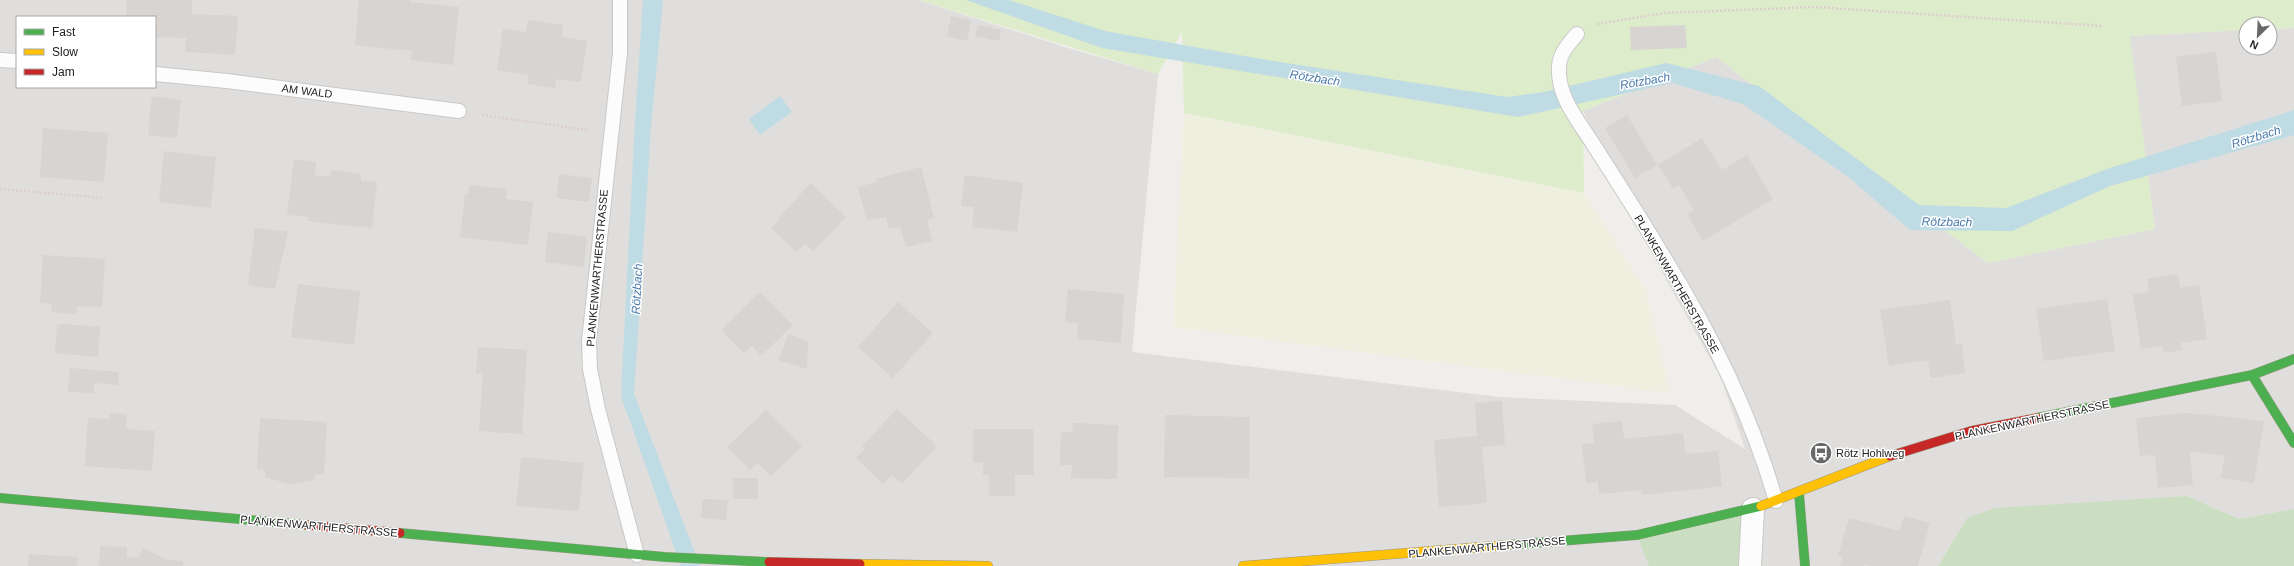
<svg xmlns="http://www.w3.org/2000/svg" width="2294" height="566" viewBox="0 0 2294 566" font-family="Helvetica,sans-serif">
<rect width="100%" height="100%" fill="#f0eeeb"/>
<path fill="#dfdedc" fill-rule="evenodd" d="M0 0H918L1068 48 1158 74 1132 352 1499 397 1675 405 1745 449 1721 378 1669 285 1583 111 1716 57 1988 263 2155 229 2129 36 2246 30V48H2270V29L2294 28V509L2239 519 2187 496 1967 518 1938 566H0ZM17 17H155V87H17Z"/>
<path fill="#efefdf" d="M1184 113 1584 193 1645 289 1670 393 1173 327Z"/>
<path fill="#ddeccb" d="M919 0H2294V28L2270 29V24H2246V30L2130 36 2155 229 1988 263 1716 57 1583 111 1584 193 1184 113 1182 31 1158 74Z"/>
<path fill="#cbdec1" d="M2187 496 2239 519 2294 509V566H1938L1967 518 1995 508Z
M1753 509 1750 566H1649L1637 535Z"/>
<path fill="#bfdbe3" d="M643 0H663L651 126 634 394 700 566H681L621 396 635 121Z
M966 0H1009L1105 31 1267 60 1507 97 1544 92 1666 63 1759 86 1919 205 2006 208 2107 169 2294 110V135L2110 186 2012 231 1910 230 1847 176 1743 104 1672 83 1518 117 1102 48Z
M780 96 792 112 760 135 749 119Z"/>
<path fill="#d7d4d2" d="M127 0H192V14L238 16 235 55 185 52 186 38 155 37V17H126Z
M359 0H410V2L459 7 453 65 411 60 412 51 355 45Z
M951 16 971 20 967 41 947 36Z
M528 20 563 25 561 37 587 41 581 82 556 79 555 88 527 84 529 75 497 70 503 29 526 32Z
M978 25 1001 30 999 41 975 36Z
M1685 25 1687 48 1631 50 1630 27Z
M2216 52 2222 101 2182 106 2176 57Z
M152 96 181 100 177 138 148 135Z
M1627 115 1657 165 1635 178 1605 128Z
M43 128 108 133 104 182 40 177Z
M1702 138 1722 170 1747 155 1773 199 1703 241 1687 214 1694 210 1679 185 1673 189 1658 165Z
M164 151 216 157 211 208 159 202Z
M294 159 316 162 315 175 330 177 331 170 361 174V181L377 182 372 228 308 221V217L287 215Z
M921 167 934 218 927 220 932 241 906 247 900 227 889 229 886 217 867 221 858 187 877 182 876 179Z
M559 174 592 178 589 202 557 198Z
M965 175 1023 183 1017 232 972 227 974 207 961 206Z
M811 183 846 217 813 251 805 243 796 252 771 228 780 219 778 218Z
M469 185 507 189 506 199 533 202 528 245 460 237 465 194 468 195Z
M255 228 288 232 275 289 248 285Z
M548 232 587 237 584 267 545 262Z
M43 255 105 259 102 307 77 306V314L51 312 52 304 40 303Z
M2178 274 2180 288 2199 285 2207 339 2181 343 2182 350 2164 353 2163 346 2141 349 2133 295 2149 292 2147 279Z
M298 284 360 291 354 345 291 337Z
M1068 289 1124 294 1121 343 1077 339 1078 323 1065 322Z
M759 292 793 325 761 356 752 346 744 353 721 330Z
M2107 299 2115 351 2044 361 2036 309Z
M1950 300 1956 345 1962 344 1965 373 1931 378 1928 360 1889 366 1880 310Z
M898 302 933 333 893 378 858 347Z
M64 324 100 327 98 357 55 353 57 325Z
M788 334 808 341 807 369 779 360Z
M478 347 527 350 522 434 479 431 483 373H476Z
M70 368 119 372 118 385 94 383V393L68 392Z
M1502 401 1505 445 1482 447 1487 503 1439 507 1434 440 1477 436 1475 403Z
M897 409 937 446 902 484 892 475 883 484 856 458 865 449 862 446Z
M766 410 802 446 771 476 758 463 750 470 727 447Z
M109 413 127 414 126 429 155 431 152 471 85 466 88 418 109 419Z
M2188 413 2264 421 2254 483 2221 478 2225 456 2192 451H2190L2193 485 2158 488 2155 455 2140 456 2136 418Z
M1165 415 1250 417 1249 478 1164 477Z
M260 418 327 422 324 474H315L314 480 289 484 265 477V470L257 469Z
M1622 421 1624 439 1683 433 1686 454 1718 451 1722 486 1642 495V490L1599 494 1598 482 1586 483 1582 444 1594 443 1592 424Z
M1073 423 1118 425 1117 479 1071 478 1072 465H1060L1061 432H1072Z
M973 429H1033L1034 475H1015V496H989V475H983V462L973 463Z
M521 457 584 463 579 511 516 506Z
M733 478H758V499H733Z
M703 499 728 500 726 520 701 518Z
M1904 516 1930 523 1918 566H1872L1864 564V566H1840L1842 558 1838 556 1849 518 1900 531Z
M100 546 127 547V557L138 558 143 548 167 560 183 561V566H99Z
M29 554 77 557V566H28Z"/>
<g fill="none" stroke-linecap="round" stroke-linejoin="round">
<g stroke="#c9c8c7" stroke-width="16">
<path id="lane" d="M620 0V53L589 341 590 369 598 409 637 555
M1577 34C1562 51 1556 59 1560 82 1564 104 1581 125 1593 144 1616 180 1640 217 1662 254 1710 331 1751 414 1776 501
M0 60 17 61
M155 74 227 81 459 111"/>
</g>
<g stroke="#c9c8c7" stroke-width="24">
<path id="street" d="M1750 566 1753 509"/>
</g>
<g stroke="#999a82" stroke-width="10">
<path id="fast" d="M2252 375 2294 443
M2037 418 2252 375 2294 359
M1799 493 1805 566
M0 498 307 525
M400 533 665 557 769 562
M1508 545 1637 535 1761 506"/>
</g>
<g stroke="#999a82" stroke-width="10">
<path id="slow" d="M1761 506 1890 456
M860 564 988 566
M1243 566 1508 545"/>
</g>
<g stroke="#999a82" stroke-width="10">
<path id="jam" d="M1890 456 1971 431 2037 418
M307 525 400 533
M769 562 860 564"/>
</g>
<path stroke="#dccecd" stroke-width="2.5" stroke-dasharray="2 2" stroke-linecap="butt" d="M1597 24 1664 13 1815 7 2103 26
M482 115 588 130
M0 189 103 198"/>
<use href="#lane" stroke="#fdfcfc" stroke-width="14"/>
<use href="#street" stroke="#fdfcfc" stroke-width="22"/>
<use href="#fast" stroke="#4caf50" stroke-width="9"/>
<use href="#slow" stroke="#ffc107" stroke-width="9"/>
<use href="#jam" stroke="#c62828" stroke-width="9"/>
</g>
<defs>
<g id="bus-disc" transform="scale(1.15)"><circle r="9.5" fill="#6a6968" stroke="#fff"/><path d="M-5-6H5V4H4V6H2V4H-2V6H-4V4H-5ZM-3.5-4V0h7V-4ZM-3.5 1.2v1.5H-2V1.2ZM2 1.2v1.5H3.5V1.2Z" fill="#fff"/></g>
</defs>
<g fill-rule="evenodd">
<use href="#bus-disc" x="1821" y="453"/>
</g>
<g text-anchor="middle" dominant-baseline="central" stroke-width="3" stroke-linejoin="round" paint-order="stroke">
<g font-size="11" fill="#222" stroke="#fff">
<text transform="translate(307 91) rotate(7)">AM WALD</text>
<text transform="translate(597 268) rotate(-85)">PLANKENWARTHERSTRASSE</text>
<text transform="translate(1677 284) rotate(60)">PLANKENWARTHERSTRASSE</text>
<text transform="translate(2032 420) rotate(-12)">PLANKENWARTHERSTRASSE</text>
<text transform="translate(319 526) rotate(5)">PLANKENWARTHERSTRASSE</text>
<text transform="translate(1487 547) rotate(-5)">PLANKENWARTHERSTRASSE</text>
</g>
<g font-size="11" fill="#222" stroke="#fff" text-anchor="start">
<text x="1836" y="453">Rötz Hohlweg</text>
</g>
<g font-size="12" font-style="italic" fill="#4a7aab" stroke="#fff">
<text transform="translate(1315 78) rotate(9)">Rötzbach</text>
<text transform="translate(1645 81) rotate(-10)">Rötzbach</text>
<text transform="translate(2256 137) rotate(-17)">Rötzbach</text>
<text transform="translate(1947 222) rotate(1)">Rötzbach</text>
<text transform="translate(637 289) rotate(-87)">Rötzbach</text>
</g>
</g>
<rect x="16" y="16" width="140" height="72" fill="#ffffff" stroke="#a7a7a7"/>
<rect x="24" y="29" width="20" height="6" fill="#4caf50" stroke="#a7a7a7"/>
<text x="52" y="36" font-size="12" fill="#222222">Fast</text>
<rect x="24" y="49" width="20" height="6" fill="#ffc107" stroke="#a7a7a7"/>
<text x="52" y="56" font-size="12" fill="#222222">Slow</text>
<rect x="24" y="69" width="20" height="6" fill="#c62828" stroke="#a7a7a7"/>
<text x="52" y="76" font-size="12" fill="#222222">Jam</text>
<g transform="translate(2258 36) rotate(204)"><circle r="19" fill="#ffffff" stroke="#a7a7a7"/>
<path d="M0-3L7 15L0 10L-7 15Z" fill="#6a6968"/>
<text y="-6" font-size="11" font-weight="bold" text-anchor="middle" fill="#222222">N</text>
</g>
</svg>
